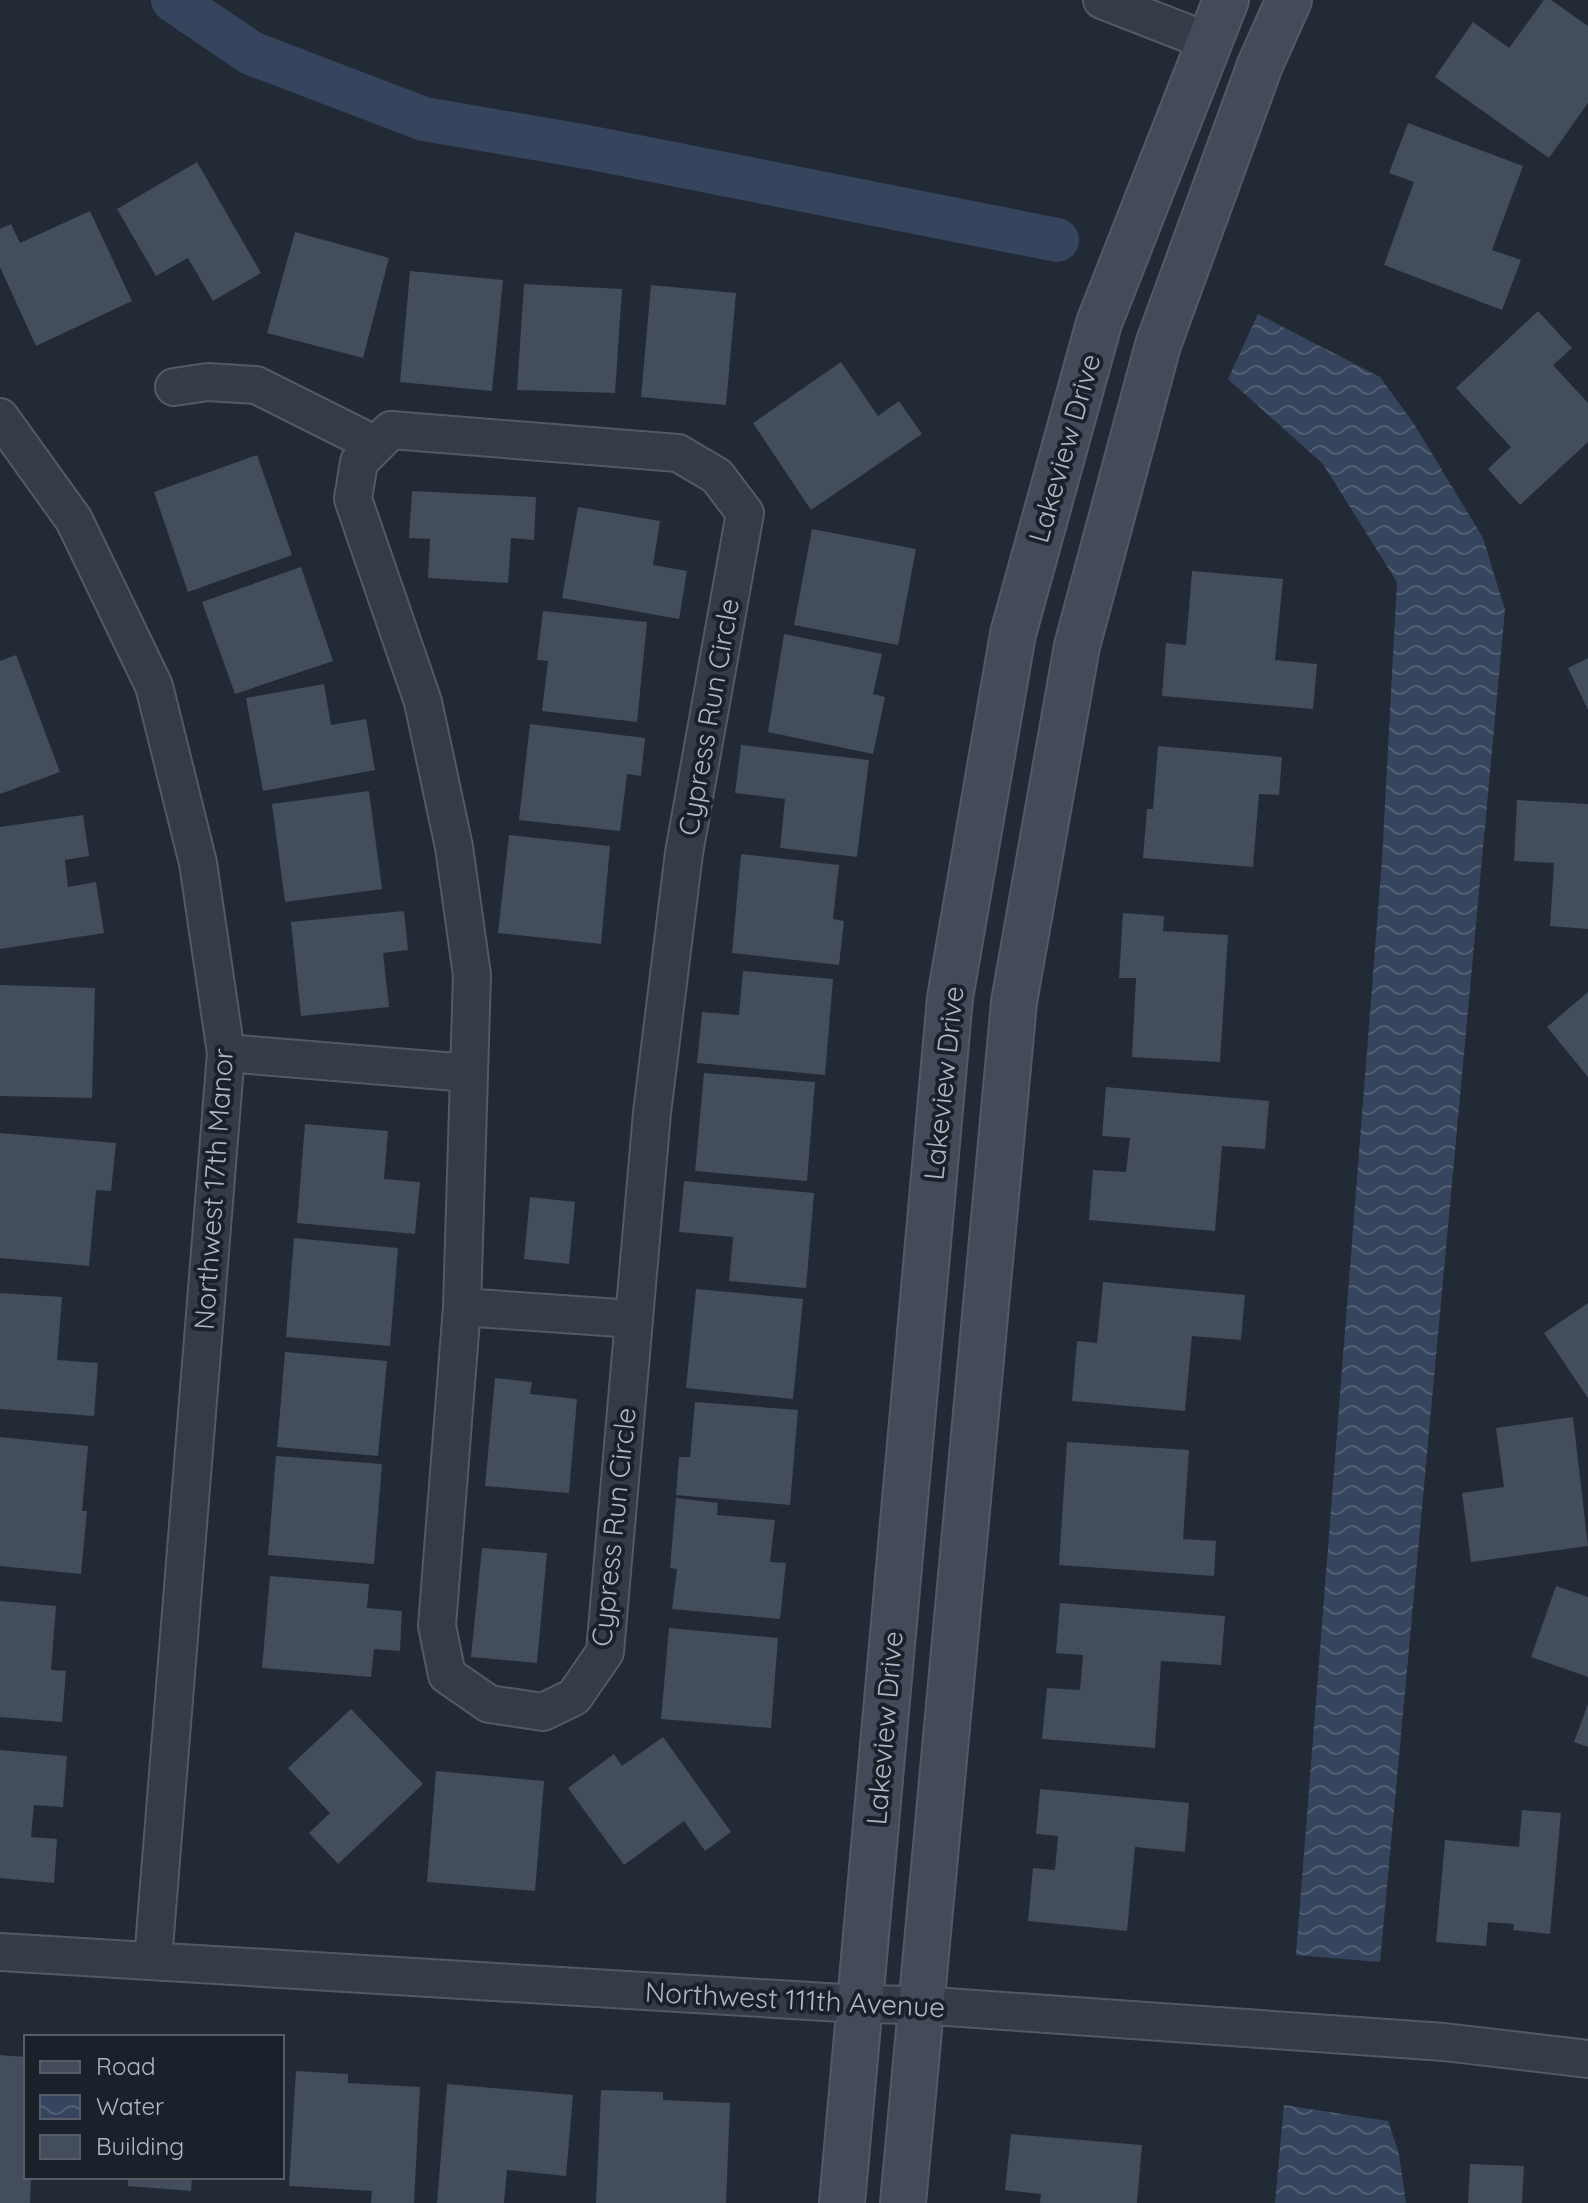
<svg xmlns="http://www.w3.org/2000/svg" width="1588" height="2203" viewBox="0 0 1588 2203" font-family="Quicksand,sans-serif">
<defs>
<pattern id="water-waves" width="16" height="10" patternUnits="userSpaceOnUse" patternTransform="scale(2)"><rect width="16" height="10" fill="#36455d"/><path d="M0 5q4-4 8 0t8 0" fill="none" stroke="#515e73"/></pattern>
</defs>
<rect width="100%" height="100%" fill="#222a36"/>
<path fill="url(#water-waves)" d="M1258 314 1380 377 1414 424 1483 538 1505 610 1380 1962 1296 1955 1382 860 1397 582 1323 464 1228 379Z
M1284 2105 1388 2121 1399 2154 1406 2203H1275Z"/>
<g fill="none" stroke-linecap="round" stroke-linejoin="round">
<path stroke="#36455d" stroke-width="44" d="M173 0 251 53 424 119 587 147 1057 240"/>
</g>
<path fill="#434d5b" d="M1544 0H1551L1588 26V103L1549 158 1435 77 1473 22 1509 48Z
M1408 123 1523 166 1492 250 1521 260 1502 310 1384 265 1414 182 1389 173Z
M197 162 261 273 213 301 188 258 156 276 117 209Z
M90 211 132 301 36 346 0 267V229L11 224 20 243Z
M295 232 389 258 363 358 267 333Z
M410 271 503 280 492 391 400 382Z
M524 284 622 289 615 393 517 390Z
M651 285 736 293 726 405 641 397Z
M1538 311 1572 348 1553 365 1588 403V442L1520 505 1488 469 1511 447 1456 388Z
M841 362 878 416 899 401 922 434 811 510 753 423Z
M257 455 292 555 188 592 154 492Z
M412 491 536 497 534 540 511 538 508 583 428 578 430 539 409 538Z
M578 507 660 521 653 565 687 571 679 619 562 598Z
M812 529 916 549 898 645 794 625Z
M301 567 333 661 235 694 202 602Z
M1192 571 1283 579 1275 660 1317 664 1313 709 1162 696 1166 643 1186 645Z
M543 611 647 622 637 722 542 711 548 661 537 660Z
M784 634 882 654 873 694 885 697 873 754 768 732Z
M16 655 60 772 0 794V661Z
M1588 658V710L1568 668Z
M324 684 331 725 366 719 375 770 263 791 246 698Z
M530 724 645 738 641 776 627 774 620 831 519 820Z
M741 745 869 760 857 857 780 848 785 799 735 793Z
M1158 746 1282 757 1279 795 1259 794 1253 867 1143 858 1147 809H1153Z
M369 791 382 889 285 902 272 804Z
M1517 800 1588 804V929L1550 926 1554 863 1514 861Z
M83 815 89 856 65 860 68 887 96 882 104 933 0 949V827Z
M509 835 610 846 601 944 498 933Z
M741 854 839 865 833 919 844 921 839 965 732 953Z
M404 911 408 950 383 953 389 1007 301 1016 291 922Z
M1123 913 1164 916 1163 931 1228 935 1220 1062 1132 1057 1136 978H1119Z
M743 971 833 979 825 1075 697 1063 702 1012 739 1015Z
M0 985 95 988 92 1098 0 1096Z
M1588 992V1077L1547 1027Z
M704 1073 815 1082 807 1181 695 1171Z
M1106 1087 1269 1101 1265 1149 1222 1146 1215 1231 1089 1220 1093 1170 1126 1172 1130 1138 1102 1136Z
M305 1124 388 1131 384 1179 420 1182 415 1234 297 1223Z
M0 1133 116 1143 111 1191 96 1190 89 1266 0 1258Z
M684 1181 814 1193 806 1288 729 1281 733 1237 679 1232Z
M530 1197 575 1202 569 1264 524 1259Z
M294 1238 398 1248 390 1346 286 1337Z
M1103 1282 1245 1295 1241 1340 1192 1336 1185 1411 1072 1401 1077 1341 1097 1343Z
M696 1289 803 1299 793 1399 686 1388Z
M0 1293 62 1297 57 1360 98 1363 94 1416 0 1409Z
M1588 1303V1398L1544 1333Z
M285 1352 387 1361 378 1456 277 1447Z
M495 1378 532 1382 530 1394 577 1399 569 1493 485 1486Z
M695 1402 798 1410 790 1505 676 1495 679 1457H690Z
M1573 1417 1588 1546 1471 1562 1462 1493 1504 1487 1496 1428Z
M0 1437 88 1446 82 1511H87L81 1574 0 1566Z
M1067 1442 1189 1450 1183 1539 1216 1541 1214 1576 1059 1565Z
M276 1456 382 1464 374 1564 268 1555Z
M676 1498 718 1503 717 1515 775 1520 770 1562 786 1563 780 1619 672 1609 677 1569 670 1568Z
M482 1548 547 1553 537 1663 471 1657Z
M270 1576 369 1584 367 1608 402 1611 400 1651 374 1649 371 1677 262 1668Z
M1556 1586 1588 1597V1677L1531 1657Z
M0 1601 56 1606 51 1670 66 1671 62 1722 0 1717Z
M1060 1603 1225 1616 1221 1665 1161 1661 1155 1748 1042 1739 1047 1688 1080 1690 1083 1655 1056 1653Z
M669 1628 778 1638 771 1728 661 1719Z
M1588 1704V1747L1574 1742Z
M351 1709 423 1784 338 1864 309 1833 330 1813 288 1768Z
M663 1737 731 1832 705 1851 684 1821 624 1865 568 1788 614 1754 622 1766Z
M0 1750 67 1756 63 1807 34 1805 31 1837 57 1839 54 1883 0 1878Z
M436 1771 544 1781 535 1891 427 1882Z
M1040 1789 1189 1803 1185 1852 1135 1847 1127 1931 1028 1921 1033 1868 1055 1870 1058 1836 1036 1834Z
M1522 1810 1561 1813 1550 1934 1513 1930 1514 1924 1488 1922 1486 1946 1436 1942 1445 1840 1519 1847Z
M0 2055 26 2057V2177H31L30 2203H0Z
M296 2071 348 2074V2083L420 2087 414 2203H371L372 2191 289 2186Z
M447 2084 573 2095 566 2176 507 2170 504 2203H437Z
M601 2090 663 2092V2100L730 2103 726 2203H596Z
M1011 2134 1142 2145 1137 2203H1040L1041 2194 1005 2190Z
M1470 2164 1524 2166 1522 2203H1468Z
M128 2177H192L191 2191 128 2186Z"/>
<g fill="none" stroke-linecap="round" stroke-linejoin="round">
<g stroke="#525a65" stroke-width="40">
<path id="street" d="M1102 0 1207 41
M174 387 208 382 256 385 376 445
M0 417 74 520 154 686 198 863 226 1053 153 1960
M391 430 678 453 717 476 745 513 684 853 652 1113 605 1652 574 1697 543 1712 489 1704 447 1675 437 1626 462 1307 472 975 454 847 423 702 353 499 359 462Z
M226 1053 468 1073
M462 1307 634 1319
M0 1952 859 2004 919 2005 1444 2042 1588 2059"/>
</g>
<g stroke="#525a65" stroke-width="48">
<path id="secondary" d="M842 2203 950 998 1013 634 1099 323 1226 0
M903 2203 1014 1002 1077 646 1158 345 1260 65 1289 0"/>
</g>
<use href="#street" stroke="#353c47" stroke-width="36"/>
<use href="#secondary" stroke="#434b5a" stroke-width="44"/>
</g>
<g text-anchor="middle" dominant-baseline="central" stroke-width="8" stroke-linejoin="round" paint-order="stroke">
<g font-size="28" fill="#afb7c3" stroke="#1a212b">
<text transform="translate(1064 448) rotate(-74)">Lakeview Drive</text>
<text transform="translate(708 717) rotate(-80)">Cypress Run Circle</text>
<text transform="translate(943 1083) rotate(-84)">Lakeview Drive</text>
<text transform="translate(213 1189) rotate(-86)">Northwest 17th Manor</text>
<text transform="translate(613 1527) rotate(-84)">Cypress Run Circle</text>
<text transform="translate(884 1728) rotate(-85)">Lakeview Drive</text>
<text transform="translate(795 1999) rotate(3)">Northwest 111th Avenue</text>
</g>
</g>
<rect x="24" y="2035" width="260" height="144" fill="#1a212b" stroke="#565d68" stroke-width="2"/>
<rect x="40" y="2061" width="40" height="12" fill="#434b5a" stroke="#565d68" stroke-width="2"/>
<text x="96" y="2075" font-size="24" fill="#afb7c3">Road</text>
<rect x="40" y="2095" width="40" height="24" fill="url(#water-waves)" stroke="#565d68" stroke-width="2"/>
<text x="96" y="2115" font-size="24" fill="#afb7c3">Water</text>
<rect x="40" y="2135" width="40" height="24" fill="#434d5b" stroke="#565d68" stroke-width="2"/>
<text x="96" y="2155" font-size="24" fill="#afb7c3">Building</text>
</svg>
